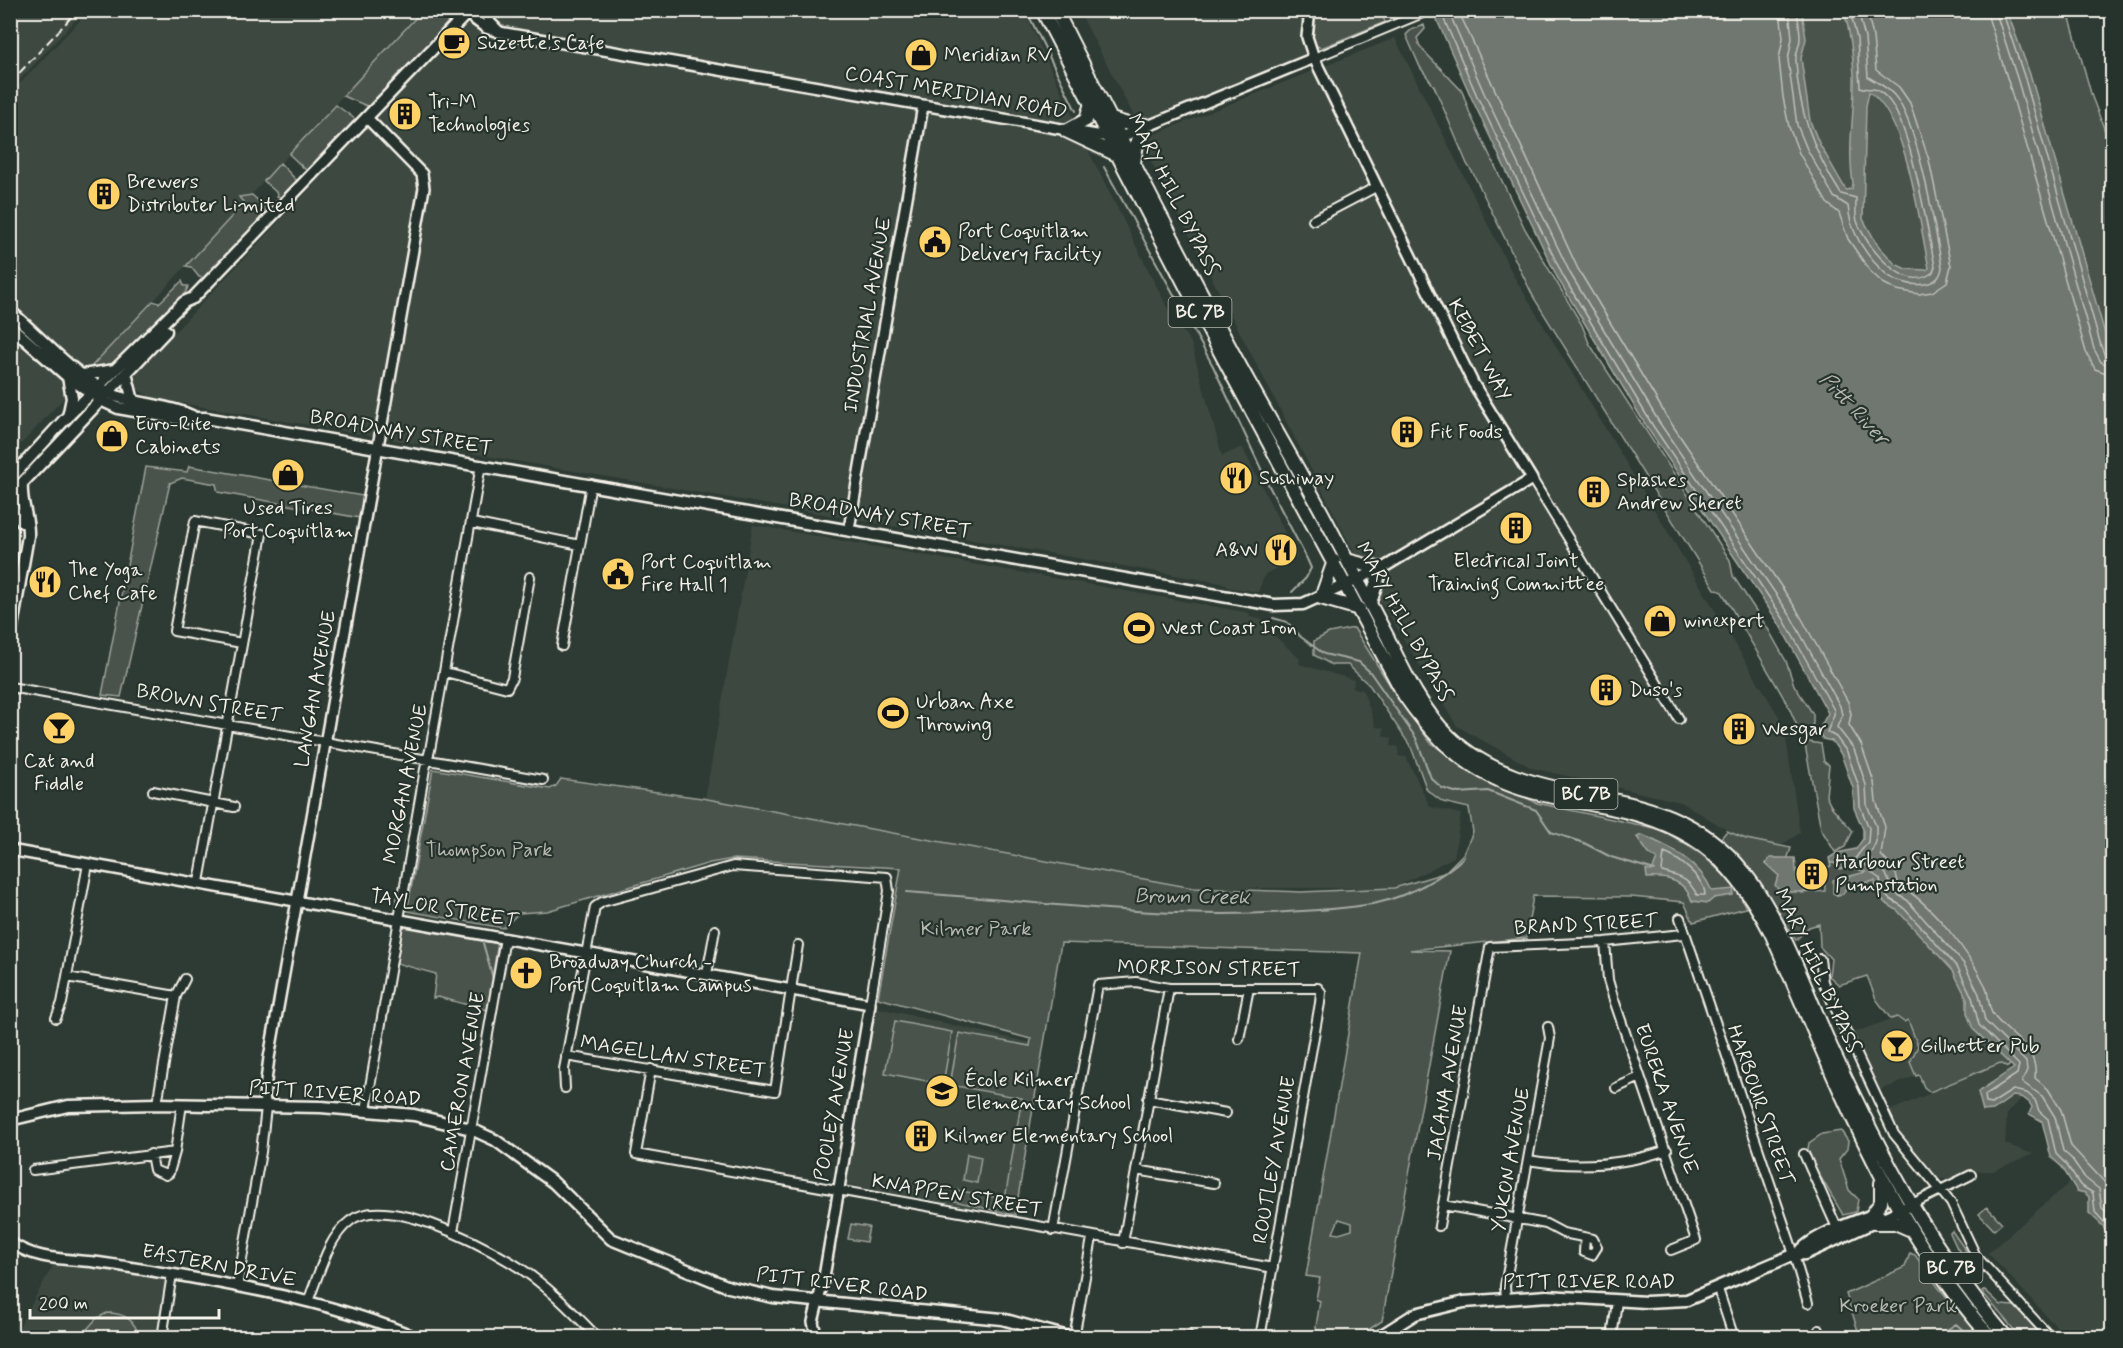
<svg xmlns="http://www.w3.org/2000/svg" width="2123" height="1348" viewBox="0 0 2123 1348" font-family="Mynerve,sans-serif">
<rect width="100%" height="100%" fill="#2e3b34"/>
<filter id="ink" filterUnits="userSpaceOnUse"><feTurbulence type="fractalNoise" baseFrequency=".0167" numOctaves="2"/><feDisplacementMap in="SourceGraphic" scale="12" xChannelSelector="R" yChannelSelector="G"/><feConvolveMatrix kernelMatrix="1 2 1 2 8 2 1 2 1" color-interpolation-filters="sRGB"/></filter>
<g filter="url(#ink)">
<path fill="#3c4841" d="M11 10 84 11 11 89 10 11Z
M89 11H421L11 455 10 94Z
M478 11H1024L1093 160 1171 315 1191 343 1222 456 1242 447 1297 557 1265 574 1258 592 1227 587V584L152 398 134 387 136 373Z
M1079 11H1304L1302 29 1305 53 1301 58 1137 122Z
M1395 38 1513 275 1784 725 1800 833 1767 854 1681 802 1532 768 1457 726 1376 594 1140 140Z
M11 521 19 529 22 540 11 612Z
M753 525 1250 613 1249 617 1266 620 1265 627 1300 659 1299 664 1354 680 1353 688 1363 690 1376 727 1384 728 1383 736 1392 738 1391 746 1399 747 1398 756 1406 757 1430 807 1461 814 1454 857 1394 888H1193L705 799Z
M874 1007 1031 1043 1003 1214 845 1184Z
M1897 1017 1908 1020 1917 1042V1050L1910 1062 1916 1076 1878 1091 1850 1034Z
M2000 1063 2008 1067 2020 1100 2007 1113 2005 1144 2033 1154 1993 1171H1967L1949 1180 1933 1177 1899 1134 1887 1112Z
M2112 1146V1337H2066L1988 1253Z
M57 1258 172 1274 162 1337 13 1338Z"/>
<path fill="#48524c" stroke="#9ea29a" stroke-width="1.5" fill-rule="evenodd" d="M422 11H448L452 17 415 60 396 76 374 105 367 106 343 96Z
M1315 11H1381L1385 22 1321 48 1315 45 1313 40Z
M1388 11H1414L1412 14 1395 21Z
M1794 11H1849L1868 42 1925 212 1933 323 1808 155Z
M1998 11H2068L2092 97 2112 149V403Z
M1424 25 1425 29 1417 38 1420 47 1462 91 1470 114 1525 229 1582 325 1589 343 1730 560 1733 576 1768 629 1786 661 1794 685 1813 714V724L1806 734 1801 735 1788 705 1722 592 1715 589 1534 298 1473 173 1467 164 1434 86 1420 67 1406 35 1411 30Z
M336 105 355 119 354 126 310 172 307 171 289 154Z
M280 163 299 183 283 198 277 196 278 194 264 181Z
M252 195 264 206 266 215 206 278 199 277 191 267 186 266 244 203 239 197Z
M182 281 184 286H188C187 299 122 362 108 368 103 369 95 369 89 369L153 301 159 303Z
M189 466 363 496 360 518 218 492 216 484 182 478 170 483 121 697 102 695 146 467 187 472Z
M1354 628 1398 698 1430 742 1472 773 1537 803 1663 830 1701 854 1734 884 1746 908 1693 922 1684 902 1631 897 1533 896 1526 938 1410 950 1450 951 1382 1321 1356 1338 1318 1337 1316 1327 1320 1301 1316 1299 1320 1278 1306 1276 1362 953 1061 943 1015 1215 954 1201 955 1190 1005 1199 1022 1098 950 1085 959 1033 1030 1046 1031 1039 878 998 901 868 733 859 710 863 547 911 519 913 503 928 407 911 433 769 550 789 556 786 561 779 702 798 1193 888 1301 892 1394 888 1444 873 1463 854 1473 832 1469 808 1443 802 1427 790 1411 747 1370 686 1348 665H1332L1314 655V641L1329 633ZM1339 1219 1352 1223V1230L1339 1234 1333 1233Z
M1809 742 1821 744 1824 762 1829 765 1826 796 1831 806 1853 831 1845 847 1835 852 1821 829 1805 745Z
M1727 831 1746 839 1791 848 1787 860 1777 858 1766 864 1801 893 1825 891 1824 868 1831 866 1830 863H1850L1875 873 1833 880V893L1837 895 1847 886 1876 879 1896 862 2011 1063 2008 1067 2000 1063 1930 1092 1924 1087 1919 1075 1916 1076 1910 1062 1918 1046 1908 1020 1904 1022 1897 1017 1891 1019 1876 999 1867 976 1839 985 1829 976 1831 959 1820 947 1819 924 1809 927 1796 940 1755 876 1720 839Z
M403 925 498 942 487 1010 438 997 433 998 436 974 396 963Z
M895 1021 952 1032 943 1084 885 1073Z
M1841 1131 1848 1141 1847 1149 1839 1159 1849 1190 1858 1199 1856 1212 1843 1215 1807 1154 1809 1143 1822 1134Z
M967 1154 981 1157 977 1183 963 1180Z
M1987 1207 2002 1223 1994 1230 1979 1214Z
M851 1224 869 1227 866 1242 848 1239Z
M1952 1231 1971 1258 1972 1269 1957 1248 1950 1233Z
M1910 1253 1915 1255 1938 1287 1981 1337H1860L1846 1294 1905 1267Z
M1985 1290 2001 1305 2015 1306 2044 1337H2020L1982 1292Z
M107 1313C125 1313 135 1320 139 1337H80L97 1318Z"/>
<path fill="#6f7770" stroke="#a4a8a0" stroke-width="1.5" fill-rule="evenodd" d="M1433 11H1802L1806 39 1801 58 1810 121 1819 143 1846 190 1852 189 1853 183C1847 146 1855 112 1854 75 1853 53 1850 32 1844 11H2007L2031 77 2112 358V1247L2103 1226 2089 1213V1197L2085 1193 2077 1191 2062 1167 2051 1157 2042 1121 2029 1114 2032 1107C2028 1099 2021 1096 2013 1096L1993 1110 1983 1111 1978 1092 2014 1068 1973 1029 1967 1013V999L1953 971 1897 910 1885 903 1876 892 1875 881 1847 886 1843 894 1837 895 1838 879 1866 872 1850 867 1840 869 1834 863H1830L1829 858 1837 853 1856 849 1863 839V829L1854 808 1853 788 1841 754 1832 741 1823 739 1818 731 1828 713 1778 622 1648 429 1558 279 1472 99ZM1869 92C1908 118 1919 223 1929 268L1926 270 1906 269 1895 264 1877 244 1863 219 1866 106Z
M1642 835C1670 847 1700 862 1712 891L1734 889 1733 895 1714 898 1708 903 1692 901C1685 880 1668 877 1647 878L1646 870 1652 871 1657 859 1649 854 1637 837Z
M1770 858H1795L1797 880 1805 886 1806 892H1780L1775 885 1779 876 1766 864Z"/>
<g fill="none" stroke-linecap="round" stroke-linejoin="round">
<path stroke="#bfc0b8" stroke-width="1.5" d="M1440 10 1477 96 1563 276 1653 426 1783 618 1834 710V715L1827 732 1836 737 1847 752 1859 787 1860 806 1869 828 1868 842 1854 860 1870 867 1872 873 1880 879 1882 890 1888 898 1902 906 1958 968 1972 997 1979 1025 2019 1065 2017 1074 1985 1095 1986 1103 1991 1104 2013 1090 2027 1093 2035 1100 2039 1111 2048 1119 2056 1154 2066 1164 2080 1185 2093 1193 2095 1212 2112 1231
M1448 10 1484 93 1570 273 1659 422 1790 615 1840 706 1842 715 1837 727 1854 749 1866 785 1867 805 1876 826V842L1869 857 1886 874 1893 892 1907 900 1964 964 1979 994 1985 1021 2026 1062 2027 1070 2022 1082 2042 1096 2055 1117 2063 1151 2072 1159 2085 1178 2099 1189 2102 1208 2112 1217
M1458 10 1578 269 1667 417 1797 610 1848 702 1851 714 1849 725 1861 744 1874 782 1876 801 1885 827 1881 855 1895 871 1899 885C1932 904 1968 951 1985 985 1990 995 1987 1008 1994 1016 2010 1037 2039 1047 2035 1078L2048 1089 2061 1110 2071 1146 2108 1186 2112 1205
M1780 10 1783 38 1779 59 1783 97 1789 127 1799 153 1827 203 1839 213 1848 239 1870 271 1883 283 1897 290 1919 294 1932 292 1947 282 1951 266 1929 160 1910 103 1899 87 1876 70 1873 37 1867 10
M1789 10 1792 38 1788 60 1797 125 1807 149 1834 197 1848 206C1850 232 1866 256 1885 273 1899 286 1940 293 1942 267 1935 228 1918 122 1894 95 1886 86 1876 82 1868 77L1865 38 1858 10
M1797 10C1798 19 1800 29 1800 38 1800 46 1795 53 1796 61 1798 111 1814 152 1841 194L1856 198C1856 205 1855 213 1857 221 1865 245 1905 296 1933 272L1935 266C1927 229 1911 123 1887 98 1872 83 1870 92 1860 87L1857 39 1850 10
M1986 10 2009 84 2086 352 2095 369 2112 375
M1995 10 2018 81 2094 349 2101 362 2112 366
M2002 10 2025 79 2101 346 2105 356 2112 358
M1664 853C1679 858 1705 879 1705 895H1697C1688 877 1679 877 1662 872Z"/>
<path stroke="#a4a8a0" stroke-width="2" d="M1026 10 1076 111
M10 23 22 10
M1104 167 1213 366 1269 486 1307 559 1311 568 1306 578 1292 592
M1273 618 1287 622 1301 637 1324 654 1359 662 1370 672 1416 738 1431 778 1442 788 1458 793 1488 791 1536 810 1551 832 1584 843 1611 857 1655 870
M907 892C1034 901 1159 920 1287 912 1317 910 1348 909 1377 903 1408 896 1442 878 1464 857
M483 943 494 982
M1921 1338 1927 1334 1937 1336 1956 1324 1972 1338"/>
<g stroke="#f4f1e8" stroke-width="12">
<path id="minor" d="M1314 58 1425 12
M1313 220 1376 187
M1532 479 1679 719
M472 523 580 545
M562 646 591 484
M445 672 507 688 512 678 530 577
M10 687 543 780
M153 791 234 807
M199 882 262 534 195 521 174 631 242 643
M1680 918 1791 1245 1808 1303
M1605 942 1608 980 1613 997 1696 1240 1671 1250
M1820 959 1823 982 1894 1134 1951 1203 1976 1256 2051 1338
M707 974 715 930
M67 977 176 996
M56 1018 62 1003 88 864
M1239 1039 1249 988
M566 1056 775 1091 798 945
M651 1069 636 1154 1273 1268
M565 1088 564 1069 595 907 602 902 733 866 887 877 889 891 870 1004
M1616 1088 1640 1077
M1148 1099 1226 1113
M157 1104 176 996 185 979
M366 1110 425 769 430 750 481 465
M151 1154 154 1170 166 1175 169 1173 175 1152
M1804 1154 1838 1230
M1528 1160C1575 1168 1621 1166 1667 1150
M33 1170 175 1152 182 1104
M1136 1170 1214 1183
M1443 1205 1546 1224 1563 1233 1593 1239 1597 1247 1592 1255 1584 1252 1585 1238
M1910 1205 1971 1175
M1439 1226 1490 947 1605 942 1683 934
M1053 1230 1098 985 1136 982 1169 988H1318L1321 992 1320 1003 1260 1338
M453 1232 505 938
M1123 1243 1169 988
M237 1287 261 1152 266 1107
M1718 1289 1734 1338
M1506 1298 1505 1286 1550 1038 1548 1027
M308 1301C319 1276 327 1238 350 1221 385 1193 479 1243 512 1263 544 1282 572 1311 598 1338
M1819 1330 1821 1338
M162 1338 172 1274
M1074 1338 1092 1238
M1188 1338 1189 1336
M1612 1338 1617 1301"/>
</g>
<g stroke="#f4f1e8" stroke-width="14">
<path id="tertiary" d="M1310 10 1307 37 1314 58 1473 383 1532 479 1381 569 1358 579
M467 14 486 28 499 32 1108 137H1121L1314 58
M849 529 923 106
M10 850 870 1004 824 1277 813 1322 817 1338
M266 1107 264 1096 269 1058 424 188 422 174 368 119
M10 1242C34 1260 66 1259 94 1262 119 1265 145 1270 171 1274 255 1289 339 1304 418 1338"/>
</g>
<g stroke="#f4f1e8" stroke-width="15">
<path id="secondary" d="M485 10 490 23 499 32
M10 311C41 338 79 381 116 396 141 405 168 405 192 416
M10 326 68 377 105 402 118 408 175 418H205L1274 605 1303 604 1352 582
M126 373 133 401
M83 375 115 370
M68 417 72 398 68 377
M10 479 67 417 184 302 193 298 470 10
M10 496 166 331
M10 504 22 522
M10 638 28 536C29 517 20 503 22 483
M10 1120 68 1106 157 1104 321 1107 414 1115 471 1129 495 1140 554 1183 611 1239 729 1287 773 1297 1002 1319 1072 1338
M1799 1253C1811 1235 1857 1221 1878 1213
M1377 1338 1415 1314 1464 1302 1547 1296 1646 1302 1687 1300 1793 1255 1805 1254 1907 1207"/>
</g>
<g stroke="#f4f1e8" stroke-width="16">
<path id="trunk" d="M1042 10 1222 356 1404 695C1428 730 1455 759 1494 778 1526 794 1561 798 1595 805 1685 820 1729 852 1771 933 1834 1074 1886 1221 1991 1338
M1056 10C1113 125 1172 238 1232 351 1263 409 1297 465 1327 522 1347 560 1367 598 1387 636 1404 671 1421 709 1449 736 1537 820 1662 769 1744 872 1784 923 1805 989 1831 1047 1882 1157 1927 1244 2007 1338
M1111 119 1128 124 1146 125 1137 143 1134 163
M1066 131 1117 155
M1066 131 1086 120 1091 103
M1347 560 1381 569 1370 603
M1334 561 1321 598 1359 609
M1871 1216 1881 1202V1183
M1874 1223H1895L1911 1230"/>
</g>
<use href="#minor" stroke="#26332d" stroke-width="8"/>
<use href="#tertiary" stroke="#26332d" stroke-width="9"/>
<use href="#secondary" stroke="#26332d" stroke-width="10"/>
<use href="#trunk" stroke="#26332d" stroke-width="12"/>
<path stroke="#f4f1e8" stroke-width="2" stroke-dasharray="9 4.5" stroke-linecap="butt" d="M10 83 78 10"/>
</g>
</g>
<defs>
<g id="cafe-disc" transform="scale(1.725)"><circle r="9.5" fill="#ffd166" stroke="#26332d"/><path d="M-5.5-4.5H6V0H3Q3 3.5 0 3.5H-2.5Q-5.5 3.5-5.5 0ZM3-3.2v2h1.7v-2ZM-6 4.5H4V6H-6Z" fill="#111"/></g>
<g id="shop-disc" transform="scale(1.725)"><circle r="9.5" fill="#ffd166" stroke="#26332d"/><path d="M-5-2.5h2.3a2.7 3.5 0 0 1 5.4 0H5L5.5 6h-11ZM-1.5-2.5h3a1.5 2.3 0 0 0-3 0Z" fill="#111"/></g>
<g id="building-disc" transform="scale(1.725)"><circle r="9.5" fill="#ffd166" stroke="#26332d"/><path d="M-4-6H4V6H1V3H-1V6H-4ZM-2.5-4.3h1.7v1.8h-1.7ZM.8-4.3h1.7v1.8H.8ZM-2.5-1h1.7V.8h-1.7ZM.8-1h1.7V.8H.8Z" fill="#111"/></g>
<g id="civic-disc" transform="scale(1.725)"><circle r="9.5" fill="#ffd166" stroke="#26332d"/><path d="M-.6-6.5H3V-4.5H.6V-3L4-1V1h2V6H-6V1h2V-1L-.6-3ZM-1.2 2.5V6h2.4V2.5Z" fill="#111"/></g>
<g id="restaurant-disc" transform="scale(1.725)"><circle r="9.5" fill="#ffd166" stroke="#26332d"/><path d="M-5-6h1v4h1v-4h1v4h1v-4h1v5L-1.5 .5V6h-2V.5L-5-1ZM5-6V6H3V1.5H1.5Q1.5-4 5-6Z" fill="#111"/></g>
<g id="stadium-disc" transform="scale(1.725)"><circle r="9.5" fill="#ffd166" stroke="#26332d"/><path d="M0-5a6.5 5 0 1 0 0 10a6.5 5 0 1 0 0-10ZM-3.5-1.8h7v3.6h-7Z" fill="#111"/></g>
<g id="bar-disc" transform="scale(1.725)"><circle r="9.5" fill="#ffd166" stroke="#26332d"/><path d="M-6-5H6L.8 .8V4.5H3.5V6h-7V4.5H-.8V.8Z" fill="#111"/></g>
<g id="church-disc" transform="scale(1.725)"><circle r="9.5" fill="#ffd166" stroke="#26332d"/><path d="M-1.2-6h2.4v3.5h3.3v2.4h-3.3V6h-2.4V-.1h-3.3v-2.4h3.3Z" fill="#111"/></g>
<g id="school-disc" transform="scale(1.725)"><circle r="9.5" fill="#ffd166" stroke="#26332d"/><path d="M0-5L7-2L0 1L-7-2ZM-4 1L0 2.5L4 1V4Q0 6-4 4Z" fill="#111"/></g>
</defs>
<g fill-rule="evenodd">
<use href="#cafe-disc" x="454" y="43"/>
<use href="#shop-disc" x="921" y="55"/>
<use href="#building-disc" x="405" y="114"/>
<use href="#building-disc" x="104" y="194"/>
<use href="#civic-disc" x="935" y="242"/>
<use href="#building-disc" x="1407" y="432"/>
<use href="#shop-disc" x="112" y="436"/>
<use href="#shop-disc" x="288" y="475"/>
<use href="#restaurant-disc" x="1236" y="478"/>
<use href="#building-disc" x="1594" y="492"/>
<use href="#building-disc" x="1516" y="528"/>
<use href="#restaurant-disc" x="1281" y="550"/>
<use href="#civic-disc" x="618" y="574"/>
<use href="#restaurant-disc" x="45" y="582"/>
<use href="#shop-disc" x="1660" y="621"/>
<use href="#stadium-disc" x="1139" y="628"/>
<use href="#building-disc" x="1606" y="690"/>
<use href="#stadium-disc" x="893" y="713"/>
<use href="#bar-disc" x="59" y="728"/>
<use href="#building-disc" x="1739" y="729"/>
<use href="#building-disc" x="1812" y="874"/>
<use href="#church-disc" x="526" y="973"/>
<use href="#bar-disc" x="1897" y="1046"/>
<use href="#school-disc" x="942" y="1091"/>
<use href="#building-disc" x="921" y="1136"/>
</g>
<g text-anchor="middle" dominant-baseline="central" stroke-width="4.5" stroke-linejoin="round" paint-order="stroke">
<g fill="#26332d" stroke="#b6b8b0" stroke-width="1.5">
<rect x="1168.5" y="297" width="63" height="30" rx="4.5"/>
<rect x="1554.5" y="779" width="63" height="30" rx="4.5"/>
<rect x="1919.5" y="1253" width="63" height="30" rx="4.5"/>
</g>
<g font-size="18" font-weight="bold" fill="#f4f1e8">
<text x="1200" y="312">BC 7B</text>
<text x="1586" y="794">BC 7B</text>
<text x="1951" y="1268">BC 7B</text>
</g>
<g font-size="20" fill="#f4f1e8" stroke="#26332d" text-anchor="start">
<text x="477" y="43">Suzette's Cafe</text>
<text x="944" y="55">Meridian RV</text>
<text x="428" y="102">Tri-M<tspan x="428" dy="23">Technologies</tspan></text>
<text x="127" y="182">Brewers<tspan x="127" dy="23">Distributer Limited</tspan></text>
<text x="958" y="231">Port Coquitlam<tspan x="958" dy="23">Delivery Facility</tspan></text>
<text x="135" y="424">Euro-Rite<tspan x="135" dy="23">Cabinets</tspan></text>
<text x="1430" y="432">Fit Foods</text>
<text x="1259" y="478">Sushiway</text>
<text x="1617" y="480">Splashes<tspan x="1617" dy="23">Andrew Sheret</tspan></text>
<text x="288" y="508" text-anchor="middle">Used Tires<tspan x="288" dy="23">Port Coquitlam</tspan></text>
<text x="1258" y="550" text-anchor="end">A&amp;W</text>
<text x="1516" y="561" text-anchor="middle">Electrical Joint<tspan x="1516" dy="23">Training Committee</tspan></text>
<text x="641" y="562">Port Coquitlam<tspan x="641" dy="23">Fire Hall 1</tspan></text>
<text x="68" y="570">The Yoga<tspan x="68" dy="23">Chef Cafe</tspan></text>
<text x="1683" y="621">winexpert</text>
<text x="1162" y="628">West Coast Iron</text>
<text x="1629" y="690">Duso's</text>
<text x="916" y="702">Urban Axe<tspan x="916" dy="23">Throwing</tspan></text>
<text x="1762" y="729">Wesgar</text>
<text x="59" y="761" text-anchor="middle">Cat and<tspan x="59" dy="23">Fiddle</tspan></text>
<text x="1835" y="862">Harbour Street<tspan x="1835" dy="23">Pumpstation</tspan></text>
<text x="549" y="962">Broadway Church -<tspan x="549" dy="23">Port Coquitlam Campus</tspan></text>
<text x="1920" y="1046">Gillnetter Pub</text>
<text x="965" y="1080">École Kilmer<tspan x="965" dy="23">Elementary School</tspan></text>
<text x="944" y="1136">Kilmer Elementary School</text>
</g>
<g font-size="20" fill="#f4f1e8" stroke="#26332d">
<text transform="translate(956 93) rotate(10)">COAST MERIDIAN ROAD</text>
<text transform="translate(1173 195) rotate(63)">MARY HILL BYPASS</text>
<text transform="translate(868 315) rotate(-80)">INDUSTRIAL AVENUE</text>
<text transform="translate(1479 350) rotate(62)">KEBET WAY</text>
<text transform="translate(401 433) rotate(10)">BROADWAY STREET</text>
<text transform="translate(880 516) rotate(10)">BROADWAY STREET</text>
<text transform="translate(1404 622) rotate(61)">MARY HILL BYPASS</text>
<text transform="translate(316 689) rotate(-80)">LANGAN AVENUE</text>
<text transform="translate(209 704) rotate(10)">BROWN STREET</text>
<text transform="translate(406 784) rotate(-79)">MORGAN AVENUE</text>
<text transform="translate(444 909) rotate(10)">TAYLOR STREET</text>
<text transform="translate(1586 925) rotate(-3)">BRAND STREET</text>
<text transform="translate(1209 969) rotate(1)">MORRISON STREET</text>
<text transform="translate(1817 971) rotate(65)">MARY HILL BYPASS</text>
<text transform="translate(673 1057) rotate(9)">MAGELLAN STREET</text>
<text transform="translate(463 1082) rotate(-80)">CAMERON AVENUE</text>
<text transform="translate(1448 1083) rotate(-80)">JACANA AVENUE</text>
<text transform="translate(335 1094) rotate(4)">PITT RIVER ROAD</text>
<text transform="translate(1666 1099) rotate(71)">EUREKA AVENUE</text>
<text transform="translate(835 1105) rotate(-80)">POOLEY AVENUE</text>
<text transform="translate(1760 1105) rotate(71)">HARBOUR STREET</text>
<text transform="translate(1275 1160) rotate(-80)">ROUTLEY AVENUE</text>
<text transform="translate(1511 1160) rotate(-80)">YUKON AVENUE</text>
<text transform="translate(957 1196) rotate(10)">KNAPPEN STREET</text>
<text transform="translate(219 1266) rotate(11)">EASTERN DRIVE</text>
<text x="1589" y="1282">PITT RIVER ROAD</text>
<text transform="translate(842 1285) rotate(7)">PITT RIVER ROAD</text>
</g>
<g font-size="20" fill="#b8b9b1" stroke="#26332d">
<text x="489" y="850">Thompson Park</text>
<text x="976" y="929">Kilmer Park</text>
<text x="1898" y="1306">Kroeker Park</text>
</g>
<g font-size="21" font-style="italic" fill="#b8bab2" stroke="#26332d">
<text transform="translate(1854 409) rotate(47)">Pitt River</text>
<text transform="translate(1192 897) rotate(1)">Brown Creek</text>
</g>
</g>
<rect width="2123" height="1348" fill="none" stroke="#26332d" stroke-width="36"/>
<rect x="18" y="18" width="2087" height="1312" fill="none" stroke="#f4f1e8" stroke-width="2" filter="url(#ink)"/>
<path d="M30 1309v9h189v-9" fill="none" stroke="#f4f1e8" stroke-width="3"/>
<text x="39" y="1309" font-size="18" fill="#f4f1e8" stroke="#26332d" stroke-width="4.5" paint-order="stroke">200 m</text>
</svg>
